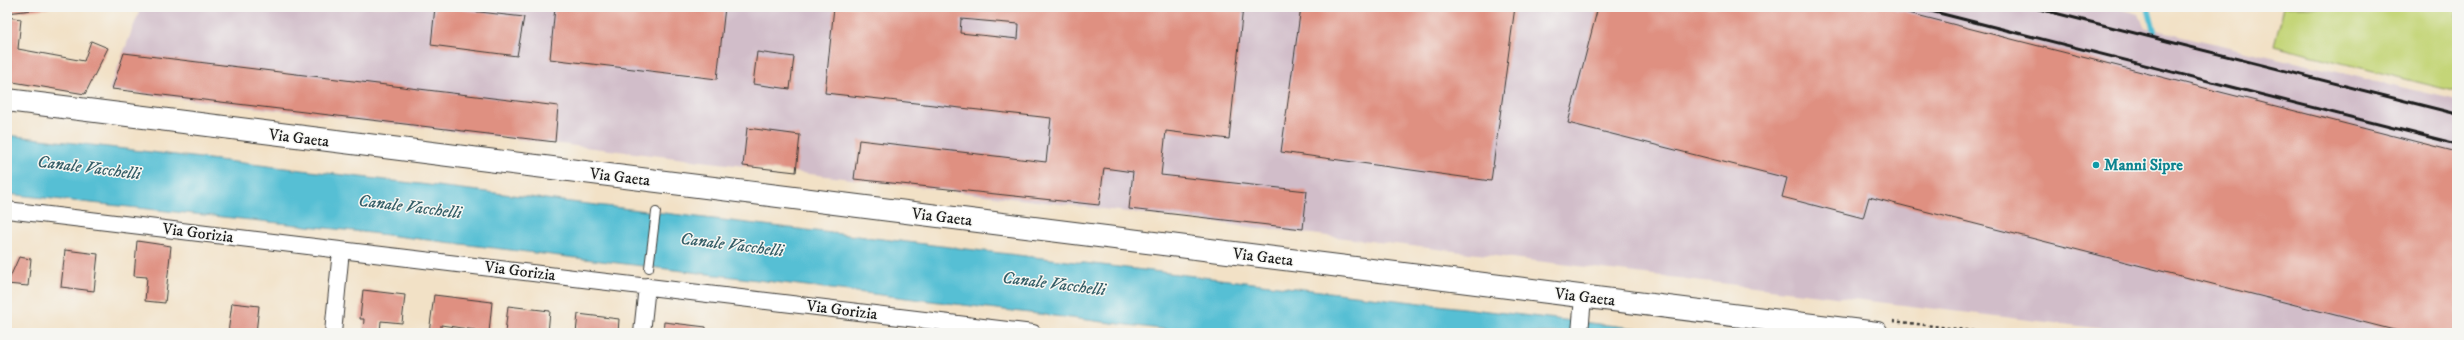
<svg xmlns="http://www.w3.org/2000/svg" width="2464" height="340" viewBox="0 0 2464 340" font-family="'IM FELL DW Pica',serif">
<rect width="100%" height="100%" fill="#f6f6f2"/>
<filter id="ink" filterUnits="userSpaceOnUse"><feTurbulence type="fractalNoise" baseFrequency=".025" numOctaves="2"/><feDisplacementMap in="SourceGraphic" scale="8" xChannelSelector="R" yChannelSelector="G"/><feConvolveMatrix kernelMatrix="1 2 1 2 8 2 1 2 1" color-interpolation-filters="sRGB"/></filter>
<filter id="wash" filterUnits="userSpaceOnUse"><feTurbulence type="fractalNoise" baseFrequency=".012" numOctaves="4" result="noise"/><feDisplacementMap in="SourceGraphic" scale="16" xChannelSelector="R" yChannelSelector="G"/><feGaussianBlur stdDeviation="0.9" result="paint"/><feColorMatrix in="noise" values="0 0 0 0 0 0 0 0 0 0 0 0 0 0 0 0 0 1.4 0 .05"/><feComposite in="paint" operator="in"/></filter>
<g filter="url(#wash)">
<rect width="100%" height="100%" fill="#f2e1c6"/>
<path fill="#d1bdc9" d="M141 7H2112L2139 14 2144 27 2457 100V333H2137L109 90Z"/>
<path fill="#c4d578" stroke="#70784a" d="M2284 7H2457V92L2274 46Z"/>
<path fill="#57bfd4" stroke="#3a6e78" d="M7 135 1581 322 1678 333H1194L354 231 7 194Z"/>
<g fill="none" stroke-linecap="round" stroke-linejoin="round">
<path stroke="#57bfd4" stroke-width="6" d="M2148 7 2154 31"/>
</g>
<g id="blocks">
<path fill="#df9081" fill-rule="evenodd" d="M8 7H49V8L7 13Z
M435 7 524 17 517 56 431 45Z
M555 7H725L717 79 550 59Z
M834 7H1243L1229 139 1166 131 1161 175 1307 191 1303 229 1129 209 1133 172 1104 168 1099 205 854 179 859 140 1046 162 1051 118 825 93ZM961 19 1019 24 1018 39 960 33Z
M1301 7H1515L1491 181 1281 152Z
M1598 7H1885L2457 152V323L2454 333H2406L1869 197 1863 218 1782 197 1787 178 1568 123Z
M7 17 21 19 18 49 84 61 91 41 108 48 85 94 7 81Z
M757 52 794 57 790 89 753 84Z
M124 53 558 106 555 142 112 89Z
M747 128 800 135 796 172 743 166Z
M137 241 171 246 165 303 145 301 147 277 134 276Z
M65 250 98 254 94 291 61 287Z
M19 257 31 259 28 286 7 284Z
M363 290 405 295 402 323 381 321 380 333H363L364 319H360Z
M434 295 492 302 489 333H474L475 330 441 325V333H429Z
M232 303 259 306 256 333H228Z
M508 306 550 311 548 333H505Z
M578 314 619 319 618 333H576Z
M664 322 706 327V333H663Z"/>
</g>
</g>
<g filter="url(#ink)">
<use href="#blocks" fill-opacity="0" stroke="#3c3a36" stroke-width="1"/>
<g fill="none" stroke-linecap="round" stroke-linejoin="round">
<g stroke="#3c3a36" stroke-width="10">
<path id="service" d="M649 268 656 212"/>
</g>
<g stroke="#3c3a36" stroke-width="18">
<path id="minor" d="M7 210 1033 333
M333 333 341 250
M642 333 647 286
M1580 333 1583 297"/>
</g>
<g stroke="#3c3a36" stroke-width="24">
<path id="secondary" d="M7 100 1877 333"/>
</g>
<path stroke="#3c3a36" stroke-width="2.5" stroke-dasharray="3 3" stroke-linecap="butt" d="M1893 321 1989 333"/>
<use href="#service" stroke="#fff" stroke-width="8"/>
<use href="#minor" stroke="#fff" stroke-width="16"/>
<use href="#secondary" stroke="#fff" stroke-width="22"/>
<path stroke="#1c1c1c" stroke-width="3" d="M1915 7 2457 144
M2031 7 2457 114"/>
</g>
</g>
<circle fill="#0f9aa8" stroke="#f6f6f2" stroke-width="1.5" cx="2096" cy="165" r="4"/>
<g text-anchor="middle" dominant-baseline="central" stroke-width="3" stroke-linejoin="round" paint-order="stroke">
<g font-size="16" fill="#1c1c1c" stroke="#f6f6f2">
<text transform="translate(299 138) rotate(7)">Via Gaeta</text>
<text transform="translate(620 177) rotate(7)">Via Gaeta</text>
<text transform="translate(942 217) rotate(7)">Via Gaeta</text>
<text transform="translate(198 233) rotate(7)">Via Gorizia</text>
<text transform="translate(1263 257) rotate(7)">Via Gaeta</text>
<text transform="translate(520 271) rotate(7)">Via Gorizia</text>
<text transform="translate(1585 297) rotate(7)">Via Gaeta</text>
<text transform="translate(842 310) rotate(7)">Via Gorizia</text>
</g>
<g font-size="16" font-weight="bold" fill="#0d838f" stroke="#f6f6f2" text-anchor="start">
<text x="2104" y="165">Manni Sipre</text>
</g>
<g font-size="17" font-style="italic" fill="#345d66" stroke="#f6f6f2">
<text transform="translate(89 168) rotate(7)">Canale Vacchelli</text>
<text transform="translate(410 207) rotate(7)">Canale Vacchelli</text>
<text transform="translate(732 245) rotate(7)">Canale Vacchelli</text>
<text transform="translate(1054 284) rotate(7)">Canale Vacchelli</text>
</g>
</g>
<rect width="2464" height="340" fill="none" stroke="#f6f6f2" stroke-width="24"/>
</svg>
